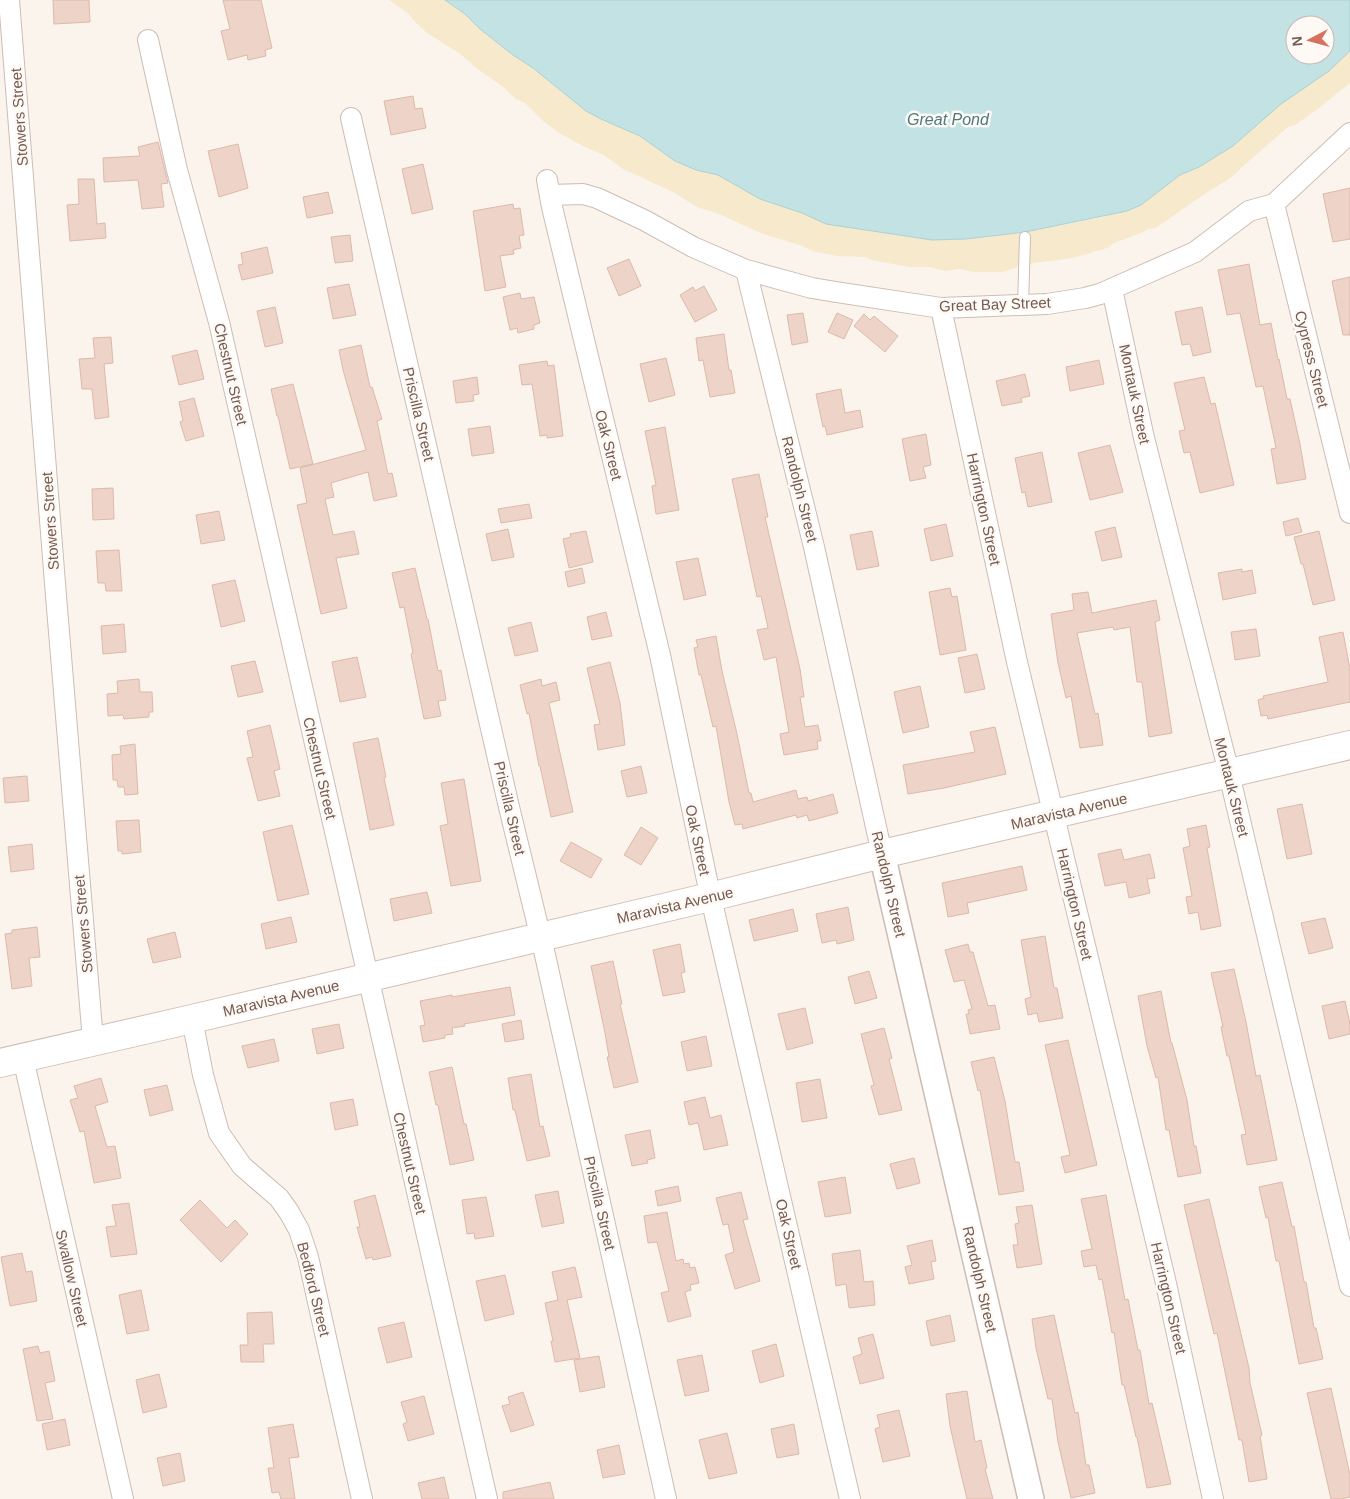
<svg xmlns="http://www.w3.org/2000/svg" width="1350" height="1499" viewBox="0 0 1350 1499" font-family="Arial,sans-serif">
<rect width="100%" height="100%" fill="#fbf4ed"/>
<path fill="#f6e9cc" d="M389 0H445L465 14 480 29 513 55 533 68 586 111 601 119 640 136 675 161 696 170 718 175 760 199 802 213 826 224 932 240 966 239 1025 232 1103 217 1141 205 1180 175 1199 167 1233 146 1281 104 1329 71 1350 51V83L1315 111 1295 125 1288 127 1242 167C1234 177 1222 183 1211 190 1192 202 1174 216 1155 228L1148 229 1141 233 1114 243 1107 248 1073 258 1027 264 1002 272H974L959 269 945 271 930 267H909L871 260 865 257 837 256 812 251 800 245 763 234 719 214 697 207 673 192 623 169 604 155 587 148 559 133 542 120 525 103 516 99 502 86 479 70 459 53 427 33 413 20 409 14Z"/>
<path fill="#c3e2e3" stroke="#abd1d4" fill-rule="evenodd" d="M445 0H1350V51L1329 71 1281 104 1233 146 1199 167 1180 175 1141 205 1127 211 1025 232 966 239 932 240 826 224 802 213 760 199 718 175 696 170 675 161 640 136 601 119 586 111 533 68 513 55 480 29 465 14ZM1295 25H1325V55H1295Z"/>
<path fill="#edd3c8" stroke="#deb9aa" d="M53 0H89L90 22 54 24Z
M223 0H261L272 48 265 50 266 56 248 60 247 55 228 60 221 31 230 29Z
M413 96 415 109 422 108 426 128 391 135 384 101Z
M158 142 168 183 161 184 164 207 142 209 138 180 104 182 103 158 140 156 138 147Z
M238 144 248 188 219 197 208 151Z
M423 164 433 209 412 214 402 169Z
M78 179H94L97 224 105 223 106 238 70 241 67 205 79 204Z
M1350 188V239L1333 242 1323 194Z
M328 192 333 213 307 218 303 197Z
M513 204 514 209 520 208 524 235 519 236 521 248 513 250 514 254 500 256 506 287 485 291 473 211Z
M350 235 353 261 335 263 331 237Z
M267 247 273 273 242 280 238 265 243 264 241 253Z
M629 259 641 286 619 296 607 268Z
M1249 264 1260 325 1271 323 1278 360 1279 359 1287 399H1290L1300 444 1306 479 1277 484 1271 449 1276 448 1263 386 1256 387 1240 313 1227 315 1218 270Z
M1350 277V335H1343L1332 281Z
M349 284 356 315 333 319 327 288Z
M704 286 717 310 695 322 680 295 693 287 695 291Z
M520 293 521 299 534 297 540 323 534 325V329L518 333 517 328 510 330 503 297Z
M275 307 283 343 265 347 257 311Z
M1202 307 1211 352 1193 356 1190 344 1182 345 1175 312Z
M803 313 808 342 792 345 787 315Z
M837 313 853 320 844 339 828 332Z
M864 314 870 320 874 316 898 336 885 352 854 326Z
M724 334 729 370H731L735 393 710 397 703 360 699 361 696 338Z
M111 337 113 363 104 364 109 417 95 419 92 389H82L79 359 95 358 93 338Z
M361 345 370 387H372L382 419 377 421 388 474 392 473 397 496 374 501 368 472 331 483 334 497 325 499 333 535 354 531 359 554 336 558 347 608 321 614 297 505 307 503 300 468 366 450 343 370 339 350Z
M197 350 204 379 179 385 172 356Z
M666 358 675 395 649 402 640 364Z
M1099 360 1104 384 1070 391 1066 367Z
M547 361 548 366 554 365 563 436 547 438V435L540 436 532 384 522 385 519 365Z
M1025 374 1030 396 1021 398 1022 402 1002 406 996 381Z
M477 377 479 394 473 395 474 401 456 403 453 381Z
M1204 377 1211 404 1215 403 1234 485 1200 493 1190 452 1184 453 1179 431 1185 430 1174 383Z
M293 384 313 464 290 469 278 416H277L271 389Z
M841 389 845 413 860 410 863 427 827 435 825 426 823 427 816 394Z
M194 398 204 436 186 441 180 422 183 421 179 402Z
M490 426 494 453 472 456 468 429Z
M665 427 679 510 656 514 652 486 656 485 645 431Z
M926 434 931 465 923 467 926 478 910 481 902 439Z
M1110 445 1123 492 1090 500 1078 453Z
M1042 452 1052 502 1028 507 1025 492 1022 493 1015 458Z
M759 474 768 517H765L800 669 804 697H800L805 727 818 725 821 741H817L818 749 784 755 780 734 789 732 776 657 764 660 757 630 768 628 761 596 757 597 732 479Z
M113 488 114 519 93 520 92 489Z
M529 504 532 518 501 523 498 509Z
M219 511 225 540 201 544 196 515Z
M1298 518 1302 532 1286 536 1283 522Z
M946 524 953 556 931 561 924 529Z
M1115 527 1122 557 1102 561 1095 532Z
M508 529 514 557 492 561 486 534Z
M586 531 593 562 569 568 563 539 571 537 570 534Z
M872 531 879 566 857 570 850 535Z
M1319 531 1335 600 1313 605 1303 564H1301L1294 537Z
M119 550 122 591H106L105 583H98L96 551Z
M698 558 706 595 684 600 676 562Z
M415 568 427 619H428L438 671 441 670 446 700 438 701 441 716 424 719 411 654 413 653 404 607 400 608 392 573Z
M582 568 585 583 568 587 565 572Z
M1242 569V572L1252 570 1256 593 1223 600 1218 573Z
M235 580 245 621 221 627 212 585Z
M950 588 952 597 957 596 966 650 940 655 929 592Z
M1088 592 1092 613 1156 600 1160 620 1155 622 1172 733 1149 737 1142 682H1137L1130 627 1114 630 1113 627 1077 633 1095 714 1098 713 1103 745 1080 748 1071 696 1066 698 1058 663 1051 614 1074 610 1072 594Z
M606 612 612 636 592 640 587 617Z
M531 622 538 651 515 656 508 628Z
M124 624 126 652 103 654 101 626Z
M1256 629 1260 656 1235 660 1231 632Z
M1343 632 1350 669V702L1268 719 1267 715 1261 716 1258 700 1264 698 1263 696 1328 682 1319 637Z
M716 636 722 671 737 734 749 793H751L753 802 796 790 798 799 807 797 808 801 833 794 838 813 809 821 807 815 797 818 796 815 743 829 742 824 735 825 729 802 716 726 713 727 701 675H699L694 648 698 647 696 640Z
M977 654 985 689 965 693 958 658Z
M357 657 366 697 340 702 332 662Z
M255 661 263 692 238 697 231 666Z
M610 662 620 703 625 745 598 750 594 725 600 724 587 668Z
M139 679 140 692H152L153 712H149V717L124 719 123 715 108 716 107 694 118 693 117 681Z
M541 679 542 686 556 682 560 700 549 703 573 812 551 817 540 766H539L529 713 527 714 520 685Z
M920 686 929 727 903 733 894 692Z
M270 725 280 769 274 771 280 796 258 801 247 758 253 757 247 731Z
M995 727 1006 774 944 788 908 794 903 765 975 752 970 732Z
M378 738 386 777 384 778 394 825 370 830 353 743Z
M135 744 138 794 125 795 124 787H118L117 780H113L112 755 121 754 120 746Z
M641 766 647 793 627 797 621 771Z
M27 776 29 801 5 803 3 778Z
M464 779 481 881 451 886 440 826 448 824 441 783Z
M1302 804 1312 854 1287 859 1277 809Z
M139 820 141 852 122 854V851H118L116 821Z
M292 825 309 894 278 901 263 832Z
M1206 825 1210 847 1207 848 1221 926 1201 930 1198 912 1189 914 1186 897 1192 896 1183 848 1190 846 1187 829Z
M641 827 658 838 641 865 624 855Z
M571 842 602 859 591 878 560 861Z
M32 844 34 869 11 872 8 847Z
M1121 849 1124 860 1150 854 1155 878 1147 879 1150 893 1129 898 1126 882 1105 886 1098 854Z
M1022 866 1027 890 967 903 969 913 948 917 942 883Z
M427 892 432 913 394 921 390 899Z
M848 907 854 940 837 944 836 940 822 943 816 914Z
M793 909 798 931 754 941 749 920Z
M291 917 297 942 266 949 261 924Z
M1325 918 1333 948 1309 954 1301 923Z
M37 927 40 957 29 958 32 986 12 989 5 934 12 933V930Z
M175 932 181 957 153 963 147 939Z
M1045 936 1054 988H1057L1063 1018 1039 1022 1037 1013 1028 1015 1025 999 1031 997 1021 940Z
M680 944 685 972 681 973 685 992 663 996 653 950Z
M968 944 970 952H973L988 1006 995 1005 1000 1029 970 1034 966 1014H969L968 1010 972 1009 964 980 954 982 945 950Z
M613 961 622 1004H620L638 1082 614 1088 607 1057H609L605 1033 591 966Z
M1234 969 1246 1022 1256 1076 1260 1075 1277 1160 1247 1165 1241 1135 1246 1134 1229 1056H1227L1221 1027H1223L1211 973Z
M869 971 877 998 855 1004 848 977Z
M510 987 515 1015 464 1024 465 1026 452 1028 453 1034 445 1035V1038L423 1042 420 1026 425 1025 420 1001 452 995V997Z
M1161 991 1171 1043H1172L1187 1100 1194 1146H1196L1201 1173 1178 1177 1169 1130H1166L1158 1077 1156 1078 1147 1046 1138 996Z
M1345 1001 1350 1024V1034L1329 1039 1322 1006Z
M805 1008 813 1043 787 1050 778 1014Z
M521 1020 524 1039 505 1042 502 1024Z
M339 1024 344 1048 317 1054 312 1029Z
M884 1028 892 1058 889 1059 902 1110 879 1115 871 1086 874 1085 861 1034Z
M706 1036 712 1066 687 1071 681 1042Z
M274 1039 279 1061 248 1068 242 1046Z
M1068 1040 1097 1165 1065 1173 1061 1157 1070 1155 1045 1045Z
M994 1057 1005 1101 1015 1162H1019L1024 1191 999 1195 980 1090 978 1091 971 1062Z
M452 1067 464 1124H466L474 1160 450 1165 438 1105H436L429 1072Z
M531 1074 540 1127 543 1126 550 1156 527 1161 515 1110H513L508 1078Z
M101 1078 108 1102 95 1106 107 1147 115 1146 121 1178 94 1183 84 1131 80 1132 70 1100 78 1098 74 1086Z
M820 1079 827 1118 802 1122 796 1083Z
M167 1085 173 1110 150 1116 144 1090Z
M705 1097 710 1118 721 1115 728 1145 704 1150 698 1123 689 1125 684 1102Z
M353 1099 358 1125 335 1130 330 1103Z
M650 1130 655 1158 647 1160 648 1163 632 1166 625 1135Z
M914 1158 920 1183 897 1189 890 1164Z
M845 1177 851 1213 825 1217 818 1182Z
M1282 1182 1292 1227 1294 1226 1304 1282H1306L1314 1328H1316L1323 1359 1299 1364 1279 1261H1276L1268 1217 1266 1218 1259 1187Z
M678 1186 681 1201 658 1206 655 1191Z
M558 1191 564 1223 542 1227 535 1195Z
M741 1192 748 1219 743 1220 760 1281 735 1289 725 1255 734 1252 728 1224 723 1225 716 1198Z
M375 1195 391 1256 373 1260 372 1257 366 1259 357 1227H360L354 1201Z
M1106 1195 1125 1300 1128 1299 1138 1350H1140L1149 1404 1152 1403 1171 1484 1147 1488 1137 1437H1136L1124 1385H1122L1114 1332 1112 1333 1102 1279 1099 1280 1096 1265 1084 1267 1081 1251 1092 1249 1081 1199Z
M486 1197 494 1236 475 1239 474 1233 467 1234 462 1200Z
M1209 1199 1249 1368 1250 1383 1262 1435 1260 1436 1267 1479 1249 1482 1242 1440H1239L1217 1333 1214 1334 1184 1205Z
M200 1200 227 1228 235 1220 248 1234 221 1262 180 1220Z
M129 1203 137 1254 111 1257 106 1227 116 1226 112 1205Z
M1032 1205 1042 1264 1017 1268 1013 1245H1018L1015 1224 1019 1223 1016 1207Z
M667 1212 676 1261 683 1259 684 1264 689 1263 690 1268 695 1267 699 1283 690 1285 691 1290 685 1292 691 1316 668 1322 661 1293 669 1291 657 1242 648 1243 644 1216Z
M932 1240 936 1261 931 1262 934 1279 909 1284 905 1267 912 1265 907 1246Z
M860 1250 864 1282 873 1281 875 1305 849 1308 846 1284 836 1286 832 1254Z
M22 1253 26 1272 32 1271 37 1301 10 1306 1 1257Z
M575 1267 582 1297 567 1300 580 1358 555 1362 551 1341H553L545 1303 558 1300 552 1272Z
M505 1275 514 1314 485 1321 476 1281Z
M141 1290 149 1330 127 1334 119 1295Z
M272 1312 274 1344H263L264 1362H241L240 1345H248L247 1313Z
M950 1315 955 1341 931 1346 926 1321Z
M1054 1315 1075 1413 1078 1412 1086 1465H1089L1095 1493 1071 1498 1058 1442 1052 1399H1048L1036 1348 1032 1319Z
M404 1322 412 1357 387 1363 378 1328Z
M873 1334 884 1378 860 1384 853 1357 862 1354 858 1338Z
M776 1344 784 1376 760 1383 752 1351Z
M38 1346 40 1353 49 1351 55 1381 45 1383 53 1419 37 1421 23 1349Z
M702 1355 709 1391 685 1396 677 1360Z
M599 1356 605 1387 580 1392 574 1360Z
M159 1374 167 1407 143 1413 136 1380Z
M1331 1388 1350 1475V1497L1341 1499H1331L1307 1393Z
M967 1391 975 1442 981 1440 987 1468 985 1469 993 1499H967L961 1474 950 1426 946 1394Z
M523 1392 534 1425 511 1432 502 1406 510 1404 508 1397Z
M424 1396 434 1434 408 1441 403 1424 407 1422 401 1402Z
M899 1410 910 1456 883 1462 875 1429 880 1427 877 1415Z
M65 1419 70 1445 47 1450 42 1424Z
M293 1424 299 1457 289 1458 295 1499H281L279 1492 272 1493 268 1468H274L268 1428Z
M794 1424 799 1454 777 1458 771 1429Z
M727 1433 737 1473 709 1479 699 1440Z
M619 1445 625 1474 603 1478 597 1450Z
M180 1453 185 1481 163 1486 157 1458Z
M444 1477 449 1499H422L418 1483Z
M550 1482 554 1499H503V1492Z"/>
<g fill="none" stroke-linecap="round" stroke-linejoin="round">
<g stroke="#cdbcb4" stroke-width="12">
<path id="service" d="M1023 306 1025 237"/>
</g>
<g stroke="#cdbcb4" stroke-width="22">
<path id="minor" d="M9 0 56 596 93 1041
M148 40 177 170 219 322 487 1499
M351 118 509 807 545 955 666 1499
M547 180 552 207 660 655 708 885 850 1499
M550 195 583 194 597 198 644 220 693 247 746 270 812 288 836 292 941 308 1047 304 1085 298 1100 294 1195 252 1249 211 1274 204 1350 133
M1274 204 1350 513
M746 270 814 547 882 854
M1112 289 1144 438 1226 761 1350 1286
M941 308 1017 662 1165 1279 1213 1499
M192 1019 203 1075 219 1133 242 1166 279 1198 289 1212 299 1230 308 1257 362 1499
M23 1058 123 1499"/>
</g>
<g stroke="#cdbcb4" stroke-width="28">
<path id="tertiary" d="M882 854 1031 1499"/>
</g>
<g stroke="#d1beb4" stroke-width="30">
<path id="secondary" d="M0 1063 192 1019 710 897 882 854 1350 745"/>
</g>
<use href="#service" stroke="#fff" stroke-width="10"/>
<use href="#minor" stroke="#fff" stroke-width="20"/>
<use href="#tertiary" stroke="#fff" stroke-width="25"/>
<use href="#secondary" stroke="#fff" stroke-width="28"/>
</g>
<g text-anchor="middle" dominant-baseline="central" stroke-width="5" stroke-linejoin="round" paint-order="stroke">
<g font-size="15" fill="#745b52" stroke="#fef9f4">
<text transform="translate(19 117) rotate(-94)">Stowers Street</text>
<text transform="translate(995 304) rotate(-2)">Great Bay Street</text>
<text transform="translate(1312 359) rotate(76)">Cypress Street</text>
<text transform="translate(231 374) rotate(77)">Chestnut Street</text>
<text transform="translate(1135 394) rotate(78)">Montauk Street</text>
<text transform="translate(419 414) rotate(77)">Priscilla Street</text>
<text transform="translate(609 445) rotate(76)">Oak Street</text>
<text transform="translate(800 489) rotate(76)">Randolph Street</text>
<text transform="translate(984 509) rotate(78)">Harrington Street</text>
<text transform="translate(50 521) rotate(-94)">Stowers Street</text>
<text transform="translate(320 768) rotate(77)">Chestnut Street</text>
<text transform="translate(1232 787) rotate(76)">Montauk Street</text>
<text transform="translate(510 808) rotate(77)">Priscilla Street</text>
<text transform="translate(1069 811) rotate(-13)">Maravista Avenue</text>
<text transform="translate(698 840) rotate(78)">Oak Street</text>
<text transform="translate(889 884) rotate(77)">Randolph Street</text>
<text transform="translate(1075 904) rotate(77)">Harrington Street</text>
<text transform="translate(675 905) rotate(-13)">Maravista Avenue</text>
<text transform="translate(83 924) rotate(-95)">Stowers Street</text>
<text transform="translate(281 998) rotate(-13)">Maravista Avenue</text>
<text transform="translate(410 1163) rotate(77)">Chestnut Street</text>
<text transform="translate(600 1203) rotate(77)">Priscilla Street</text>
<text transform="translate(789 1234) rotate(77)">Oak Street</text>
<text transform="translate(72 1278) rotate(77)">Swallow Street</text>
<text transform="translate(980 1279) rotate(77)">Randolph Street</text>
<text transform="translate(314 1289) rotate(76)">Bedford Street</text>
<text transform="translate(1169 1298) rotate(77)">Harrington Street</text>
</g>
<g font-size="16" font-style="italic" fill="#4a7b7e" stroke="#fef9f4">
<text x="948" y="119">Great Pond</text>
</g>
</g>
<g transform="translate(1310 40) rotate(264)"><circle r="24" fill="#fef9f4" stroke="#c7bab3"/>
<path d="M0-4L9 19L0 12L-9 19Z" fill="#d67061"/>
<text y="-8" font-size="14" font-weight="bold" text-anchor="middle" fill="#745b52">N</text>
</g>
</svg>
